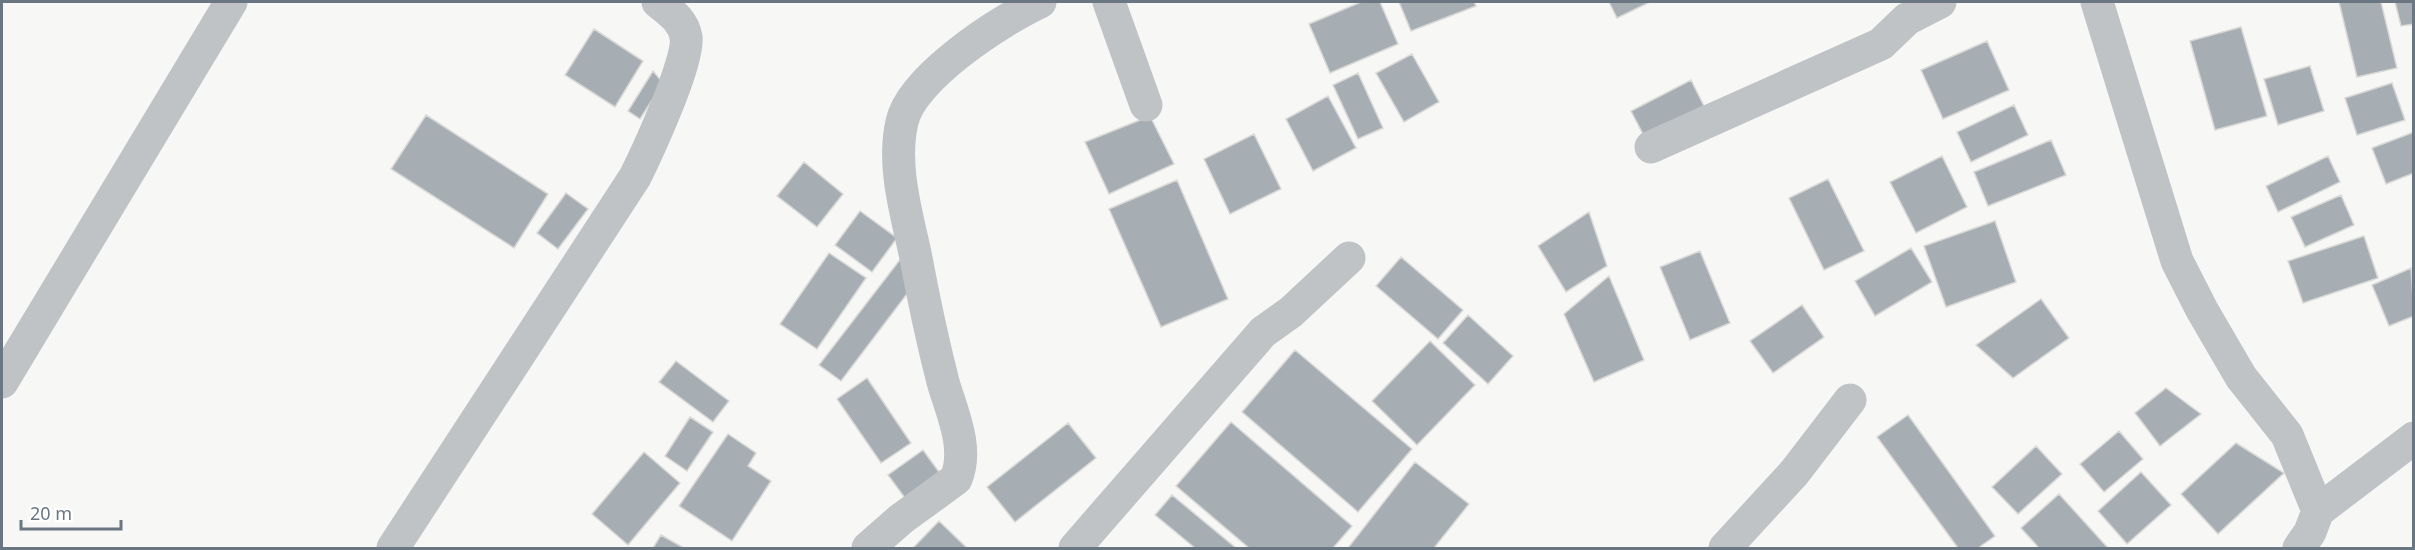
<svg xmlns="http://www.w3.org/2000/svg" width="2415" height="550" viewBox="0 0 2415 550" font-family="'Noto Sans',sans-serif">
<rect width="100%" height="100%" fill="#f7f7f5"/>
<path fill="#a7aeb3" stroke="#d9d9d7" stroke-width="1.5" d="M1361 2H1380L1398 44 1330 73 1309 24Z
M1399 2H1474L1476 6 1411 31Z
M1609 2H1650L1617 18Z
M2339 2H2381L2397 68 2357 77Z
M2395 2H2414V24L2401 26Z
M2241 27 2267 116 2215 130 2190 41Z
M594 29 643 61 615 107 565 75Z
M1987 41 2009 90 1943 119 1921 70Z
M1412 54 1439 102 1404 122 1376 73Z
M2310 66 2324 111 2278 125 2264 79Z
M653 71 663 83 640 119 628 111Z
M1358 73 1383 128 1358 139 1333 85Z
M1691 80 1704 106 1644 136 1631 111Z
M2392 83 2405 120 2357 135 2345 98Z
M1328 96 1356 148 1313 171 1286 119Z
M2014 105 2028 135 1971 162 1957 132Z
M426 115 548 194 514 248 391 169Z
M1150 116 1174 164 1109 194 1085 142Z
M2414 132V173L2386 184 2372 148Z
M1254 134 1281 189 1230 214 1204 159Z
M2051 140 2066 175 1988 206 1974 172Z
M1942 156 1967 207 1916 233 1890 182Z
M2328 156 2340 182 2278 212 2266 186Z
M804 162 843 194 817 227 777 196Z
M1828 179 1864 251 1824 270 1789 198Z
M1177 180 1228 299 1161 327 1109 209Z
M566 193 588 209 558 249 537 233Z
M2341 195 2354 225 2305 247 2291 217Z
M860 211 897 238 872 272 835 245Z
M1589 212 1607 266 1566 292 1538 246Z
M1995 221 2016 282 1946 307 1924 246Z
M2364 236 2378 278 2303 303 2288 261Z
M1911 248 1932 282 1875 316 1855 281Z
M1700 251 1730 323 1690 340 1660 267Z
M829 253 866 278 817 349 780 324Z
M902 257 913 286 841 381 819 365Z
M1401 257 1463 310 1438 339 1376 286Z
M2411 268 2414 316 2389 326 2372 285Z
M1609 276 1644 360 1594 382 1564 314Z
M2041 299 2069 338 2013 378 1976 345Z
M1802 305 1824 337 1773 373 1750 341Z
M1468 315 1513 356 1488 384 1443 343Z
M1430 341 1475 385 1417 445 1372 401Z
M1295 350 1412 449 1358 512 1242 412Z
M676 361 729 401 713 422 659 382Z
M867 378 911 443 881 463 837 399Z
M2166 388 2201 414 2160 446 2135 413Z
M1908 415 1995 536 1978 548H1958L1877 437Z
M690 417 713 432 687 471 665 456Z
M1231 422 1352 526 1333 548H1249L1176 486Z
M1068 423 1096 458 1015 522 987 487Z
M2119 431 2143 459 2104 492 2080 464Z
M728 434 756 453 748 466 771 481 732 541 679 506Z
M2236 443 2284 473 2218 534 2181 494Z
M2036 446 2062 474 2018 514 1992 487Z
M923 450 939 472 905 498 888 475Z
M644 452 680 483 628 545 592 514Z
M1415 462 1469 504 1434 548H1348Z
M2141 472 2171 505 2127 544 2098 511Z
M2059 494 2108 548H2039L2021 528Z
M1172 495 1236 548H1195L1155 515Z
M939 521 967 548H913Z
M661 535 684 548H653Z"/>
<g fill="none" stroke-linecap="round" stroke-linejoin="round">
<path stroke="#bfc3c6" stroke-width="33" d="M1109 2 1146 105
M2097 2 2177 261 2202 310 2241 377 2287 435 2318 511
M1651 147 1881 44 1907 19 1940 2
M2 382 231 2
M393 548 635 177C647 153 690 60 686 37 683 20 670 12 658 2
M868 548 901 519 956 479C969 448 952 413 943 382 932 339 923 296 915 253 906 212 892 164 902 122 911 78 1001 20 1040 2
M1075 548 1263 332 1291 312 1349 258
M1725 548 1794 473 1850 400
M2299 548 2310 532 2318 511 2414 438"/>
</g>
<rect width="2415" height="550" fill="none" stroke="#6a7782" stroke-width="6"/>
<path d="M21 520v9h100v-9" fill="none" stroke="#6a7782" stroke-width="3"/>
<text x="30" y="520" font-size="18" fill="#6a7782" stroke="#ffffff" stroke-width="4.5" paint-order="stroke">20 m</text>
</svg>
